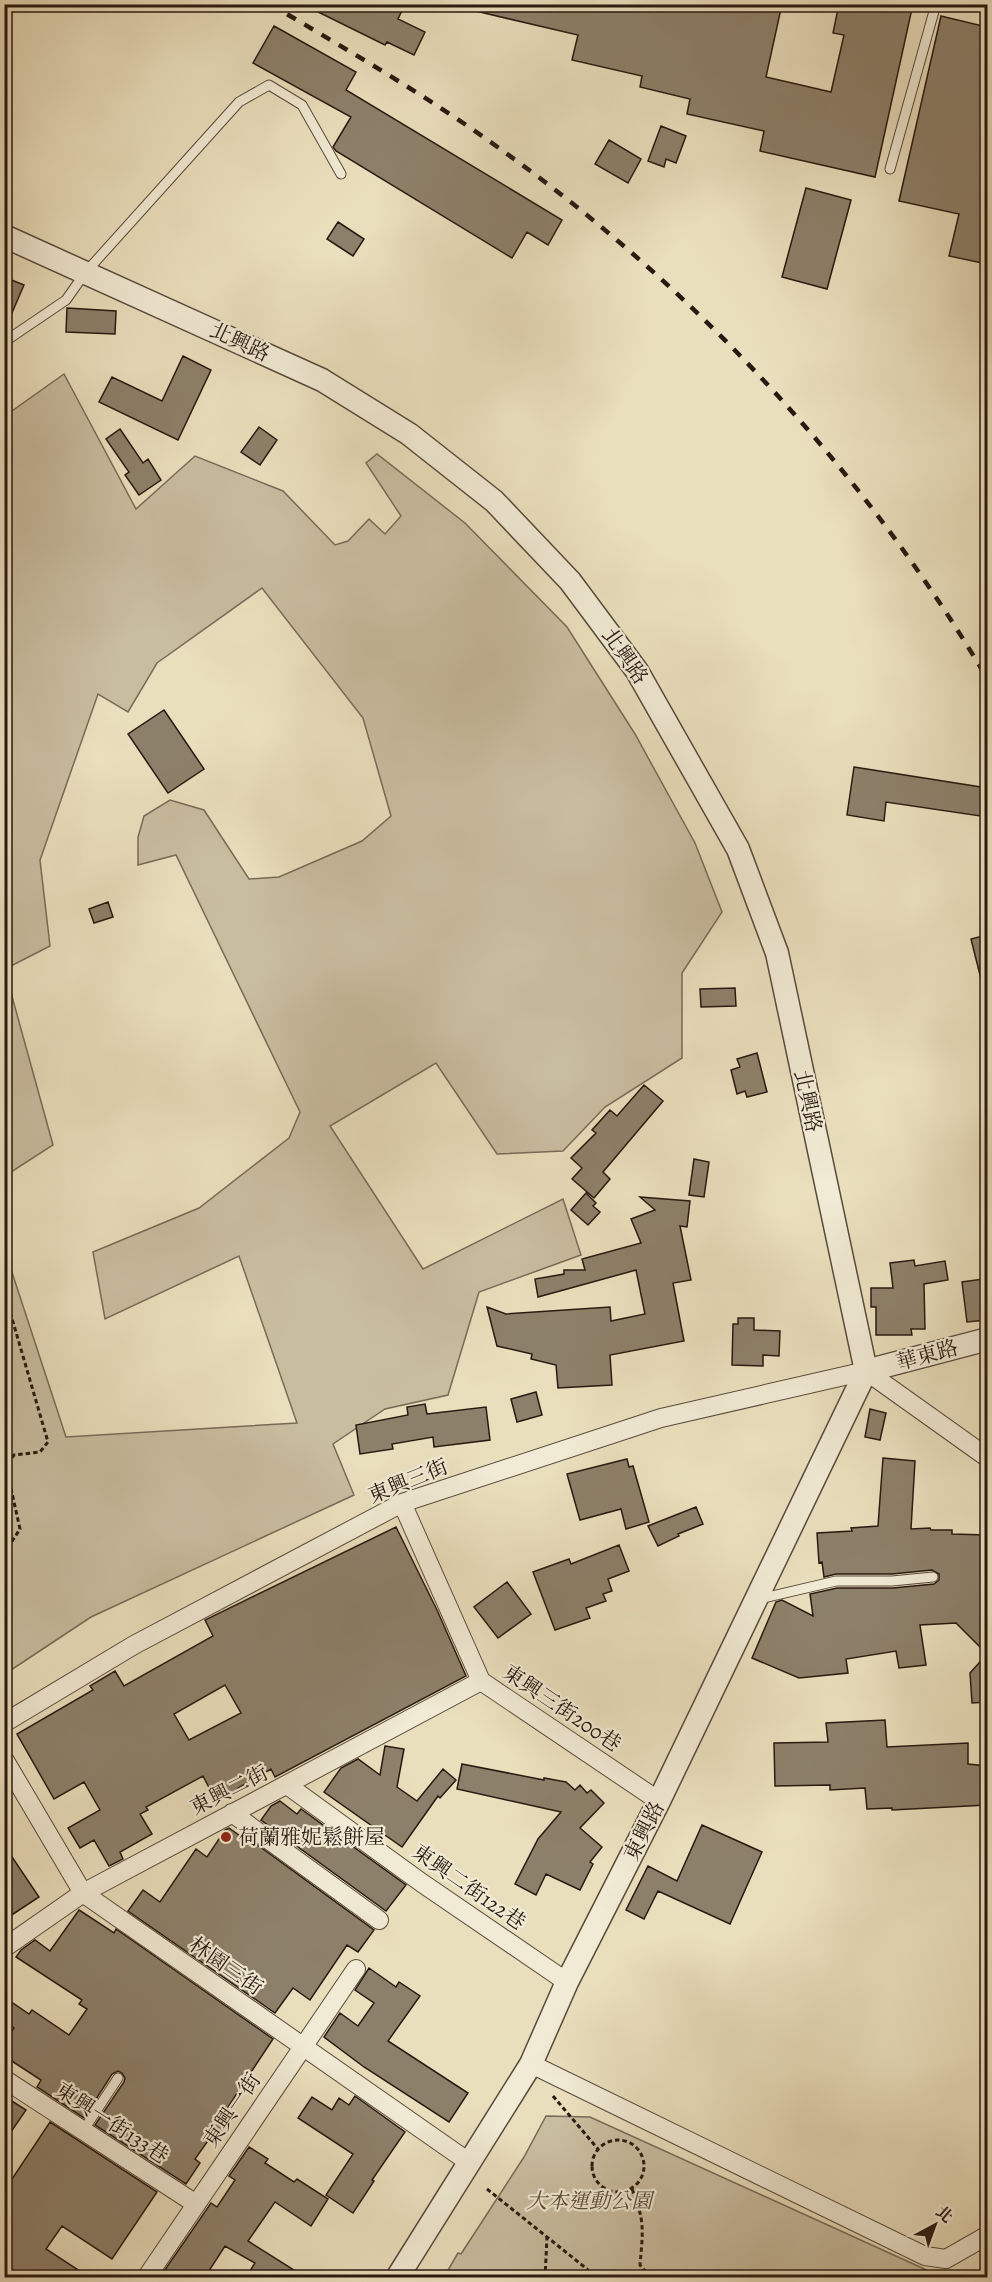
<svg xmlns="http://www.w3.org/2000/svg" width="992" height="2282" viewBox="0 0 992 2282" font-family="Alegreya,'Noto Serif TC',serif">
<rect width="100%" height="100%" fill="#eadfbd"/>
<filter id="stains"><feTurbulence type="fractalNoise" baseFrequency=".00333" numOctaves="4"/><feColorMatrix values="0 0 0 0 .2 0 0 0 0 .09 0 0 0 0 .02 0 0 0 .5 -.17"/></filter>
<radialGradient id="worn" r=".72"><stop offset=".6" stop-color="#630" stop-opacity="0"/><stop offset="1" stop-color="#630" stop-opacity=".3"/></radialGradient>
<path fill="#c9bda0" stroke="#786b58" stroke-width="1.5" d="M64 374 136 509 195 456 283 491 335 545 348 541 369 519 385 534 401 516 366 463 377 454 465 523 567 627 635 734 695 843 722 912 682 973V1058L605 1107 563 1151 497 1154 436 1063 330 1126 423 1269 563 1199 581 1255 479 1292 448 1395 385 1409 333 1444 354 1495 91 1617 5 1674V1251L66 1437 297 1423 239 1256 105 1319 93 1252 199 1208 289 1138 300 1112 176 855 138 865V837L144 816 170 800 204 810 249 879 279 877 362 841 391 816 363 718 262 588 157 663 128 712 98 694 40 860 50 946 5 969V416Z
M5 971 53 1145 5 1176H4Z
M546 2116 590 2117 942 2277H444L458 2253 461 2254 524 2157Z"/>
<path fill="#8d806a" stroke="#281910" stroke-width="1.5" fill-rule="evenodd" d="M302 4H405L398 19 425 32 414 55 387 42 385 45Z
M471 4H782L766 77 831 92 844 35 833 33 839 4H913L875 177 760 151 764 131 687 114 690 99 640 87 642 76 572 60 578 35 471 10Z
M941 16 987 27V264L949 256 959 214 899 201Z
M274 26 356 72 346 90 562 220 548 245 527 232 512 258 336 151 333 147 351 117 253 63Z
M661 126 686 136 676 163 666 159 664 167 648 161Z
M609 140 641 159 628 183 595 164Z
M806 188 851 200 827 289 782 277Z
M338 222 364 239 353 256 327 239Z
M4 277 24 285 5 329H4Z
M67 308 116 311 115 334 66 332Z
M183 356 211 370 178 440 99 402 112 377 162 401Z
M259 427 277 440 260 465 241 452Z
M120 429 143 463 148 459 161 480 139 495 125 475 129 472 106 439Z
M164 710 204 769 168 793 128 734Z
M854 767 987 788V817L886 802 884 821 847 815Z
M108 902 113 917 94 923 89 909Z
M987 935V982L982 983 971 939Z
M735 988 736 1006 701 1007 700 989Z
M757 1053 767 1092 747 1097 745 1091 737 1094 731 1070 740 1067 737 1059Z
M644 1085 663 1101 603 1172 610 1179 594 1198 572 1179 582 1168 571 1158 596 1133 592 1130 610 1110 617 1116Z
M694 1159 709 1162 704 1197 689 1195Z
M586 1193 596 1203 593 1206 600 1212 588 1225 571 1210Z
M640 1197 690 1201 687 1227 680 1226 691 1280 673 1283 684 1341 610 1355 612 1385 558 1388 556 1365 531 1359 532 1354 497 1346 487 1307 506 1314 610 1307 611 1321 645 1314 636 1270 538 1297 535 1279 564 1274V1270H585L582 1259 641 1243 631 1219 655 1210Z
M914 1260 915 1266 945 1261 948 1280 924 1284 925 1329H911L912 1335H876V1307H871V1288H893L890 1263Z
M983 1279 986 1320 967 1322 962 1282Z
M738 1318H754V1330L780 1331 779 1356 763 1355V1366L732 1365 733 1324H738Z
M536 1392 542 1415 517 1422 511 1399Z
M425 1404 427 1414 486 1407 490 1440 434 1447 433 1437 392 1444 393 1449 360 1454 356 1425 408 1415 407 1407Z
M870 1409 886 1413 880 1440 865 1437Z
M883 1458 915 1461 911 1529 930 1528 931 1530H952V1534L987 1535V1702L972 1703 970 1673 987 1654 956 1623 920 1625 926 1665 899 1668 896 1651 846 1659 848 1673 799 1678 752 1658 776 1602 782 1600 813 1616 810 1594 837 1588H893L934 1584 939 1580V1574L932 1570 892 1574H836L824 1577 822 1562 819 1563 817 1533 852 1531 851 1528 878 1526Z
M627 1459 629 1467 633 1466 649 1522 626 1529 621 1509 580 1520 567 1474Z
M696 1507 703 1524 678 1534 679 1536 658 1546 648 1526Z
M396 1527 437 1610 466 1676 275 1777 271 1769 238 1788 236 1793 229 1795 223 1793 216 1801 203 1776 146 1807 148 1810 140 1814 152 1834 120 1852 123 1859 109 1866 94 1840 80 1848 68 1828 100 1810 84 1782 54 1799 17 1734 93 1690 90 1686 115 1671 124 1686 213 1636 205 1620ZM225 1685 241 1713 189 1740 174 1714Z
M619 1545 629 1571 608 1579 612 1591 603 1594 606 1601 586 1608 590 1618 555 1630 533 1572 569 1559 571 1564Z
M507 1582 531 1614 498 1638 474 1607Z
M885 1720 887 1747 968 1743V1764L987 1766V1805L892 1810V1808L867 1809 865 1788 830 1790V1785L775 1786 774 1743 828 1742 826 1723Z
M385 1746 404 1749 397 1787 417 1801 443 1769 456 1780 440 1798 438 1796 402 1847 324 1792 341 1768 358 1759 380 1775Z
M462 1764 544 1780V1778L566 1782 575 1790 580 1785 587 1793 591 1790 604 1803 580 1828 602 1847 590 1862 593 1864 580 1890 546 1874 536 1895 515 1884 538 1839 561 1812 457 1789Z
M280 1801 297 1814 301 1809 406 1885 386 1911 261 1820 271 1806Z
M702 1825 762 1852 730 1924 658 1891 644 1919 626 1910 648 1866 677 1881Z
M229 1828 246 1840 248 1838 374 1930 358 1952 347 1945 310 2000 293 1988 275 2013 128 1911 143 1890 160 1902 196 1849 207 1857 225 1830Z
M4 1845 39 1897 4 1920Z
M79 1910 114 1933 116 1929 273 2039 226 2110 235 2116 218 2140 212 2135 195 2159 200 2163 186 2184 95 2125 124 2082 125 2078 122 2073 118 2071 112 2074 84 2118 37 2087 41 2080 4 2056V2042L14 2028 4 2021V1997L29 2014 32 2010 69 2035 87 2009 79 2004 82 2000 16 1957 21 1950 35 1940 50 1951Z
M369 1968 396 1987 399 1982 420 1996 388 2041 468 2093 449 2122 364 2067 324 2037 340 2013 358 2026 374 2003 355 1990Z
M4 2096 26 2110 4 2142Z
M355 2096 405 2132 372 2180 374 2181 353 2213 326 2195 353 2154 298 2118 312 2097 332 2110 339 2098 349 2105Z
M50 2122 157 2192 112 2259 62 2226 46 2249 89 2277H4V2191Z
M249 2147 268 2159 265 2163 294 2182 297 2179 328 2199 311 2226 275 2202 248 2241 305 2277H246L255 2263 225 2246 205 2277H160L211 2203 217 2207 235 2180 229 2176Z"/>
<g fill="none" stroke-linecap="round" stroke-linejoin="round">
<g stroke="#584a3b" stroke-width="11">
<path id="service" d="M890 169 936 4
M4 342 66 300 85 273 239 102 269 85 302 105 341 174
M759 1599 836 1581H892L933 1577
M83 2131 118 2078"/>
</g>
<g stroke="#584a3b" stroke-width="20">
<path id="minor" d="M402 1503 481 1681 659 1801
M4 1723 134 1645 402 1503 661 1418 866 1371 988 1458
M4 1759 83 1893 470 2163
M287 1785 422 1883 567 1982
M232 1813 379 1920
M4 1948 83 1893 481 1681
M531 2064 925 2256 946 2259 988 2235
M4 2079 196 2204
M146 2278 356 1969"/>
</g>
<g stroke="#584a3b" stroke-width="25">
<path id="tertiary" d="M4 236 322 380 409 434 494 501 570 581 637 671 738 849 777 953 866 1371
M866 1371 988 1339
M397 2278 531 2064 567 1982 659 1801 866 1371"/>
</g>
<path stroke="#281910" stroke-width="3" stroke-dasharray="4.5 3" stroke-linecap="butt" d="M4 1291 48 1442 40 1452 14 1455 6 1466 20 1529 9 1546 4 1548
M553 2096 598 2149
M592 2166a26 26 0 1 1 52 0a26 26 0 1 1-52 0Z
M487 2189 587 2269 592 2278
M632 2189C645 2221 643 2230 640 2265L651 2278
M545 2278 547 2237"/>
<use href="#service" stroke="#f1ead4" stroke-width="9"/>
<use href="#minor" stroke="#f1ead4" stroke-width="18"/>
<use href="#tertiary" stroke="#f1ead4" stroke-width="22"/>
<path stroke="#281910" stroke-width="4.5" stroke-dasharray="10 10" stroke-linecap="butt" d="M270 4C349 51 429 97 503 151 697 290 867 474 988 680"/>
</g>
<circle fill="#8f2418" stroke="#f1ead4" stroke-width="2" cx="226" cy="1837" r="6"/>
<g text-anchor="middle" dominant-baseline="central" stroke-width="4.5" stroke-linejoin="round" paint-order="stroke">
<g font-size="21" fill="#281910" stroke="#f1ead4">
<text transform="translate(240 342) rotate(25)">北興路</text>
<text transform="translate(625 656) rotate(55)">北興路</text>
<text transform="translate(808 1101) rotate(78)">北興路</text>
<text transform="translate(927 1355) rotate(-15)">華東路</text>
<text transform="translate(408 1481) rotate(-22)">東興三街</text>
<text transform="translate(562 1708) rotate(34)">東興三街200巷</text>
<text transform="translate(229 1790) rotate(-27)">東興二街</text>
<text transform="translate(644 1831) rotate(-63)">東興路</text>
<text transform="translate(469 1887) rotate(35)">東興二街122巷</text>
<text transform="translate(226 1966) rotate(35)">林園三街</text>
<text transform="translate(232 2110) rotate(-56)">東興一街</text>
<text transform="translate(112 2123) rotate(33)">東興一街133巷</text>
</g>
<g font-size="21" fill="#281910" stroke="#f1ead4" text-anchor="start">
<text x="238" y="1837">荷蘭雅妮鬆餅屋</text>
</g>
<g font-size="21" font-style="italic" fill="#584a3b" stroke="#f1ead4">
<text x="589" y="2201">大本運動公園</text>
</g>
</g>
<rect width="992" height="2282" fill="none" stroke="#eadfbd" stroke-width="24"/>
<rect x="6" y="6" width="980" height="2270" fill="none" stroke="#281910" stroke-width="3"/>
<rect x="12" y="12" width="968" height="2258" fill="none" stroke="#281910" stroke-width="1.5"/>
<g transform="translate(935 2225) rotate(41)" stroke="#f1ead4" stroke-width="4.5" paint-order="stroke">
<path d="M0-4.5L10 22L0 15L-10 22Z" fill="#281910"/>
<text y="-9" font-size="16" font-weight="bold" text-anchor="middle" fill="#281910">北</text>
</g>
<rect width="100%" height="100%" filter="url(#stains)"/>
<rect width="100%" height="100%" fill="url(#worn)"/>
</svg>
